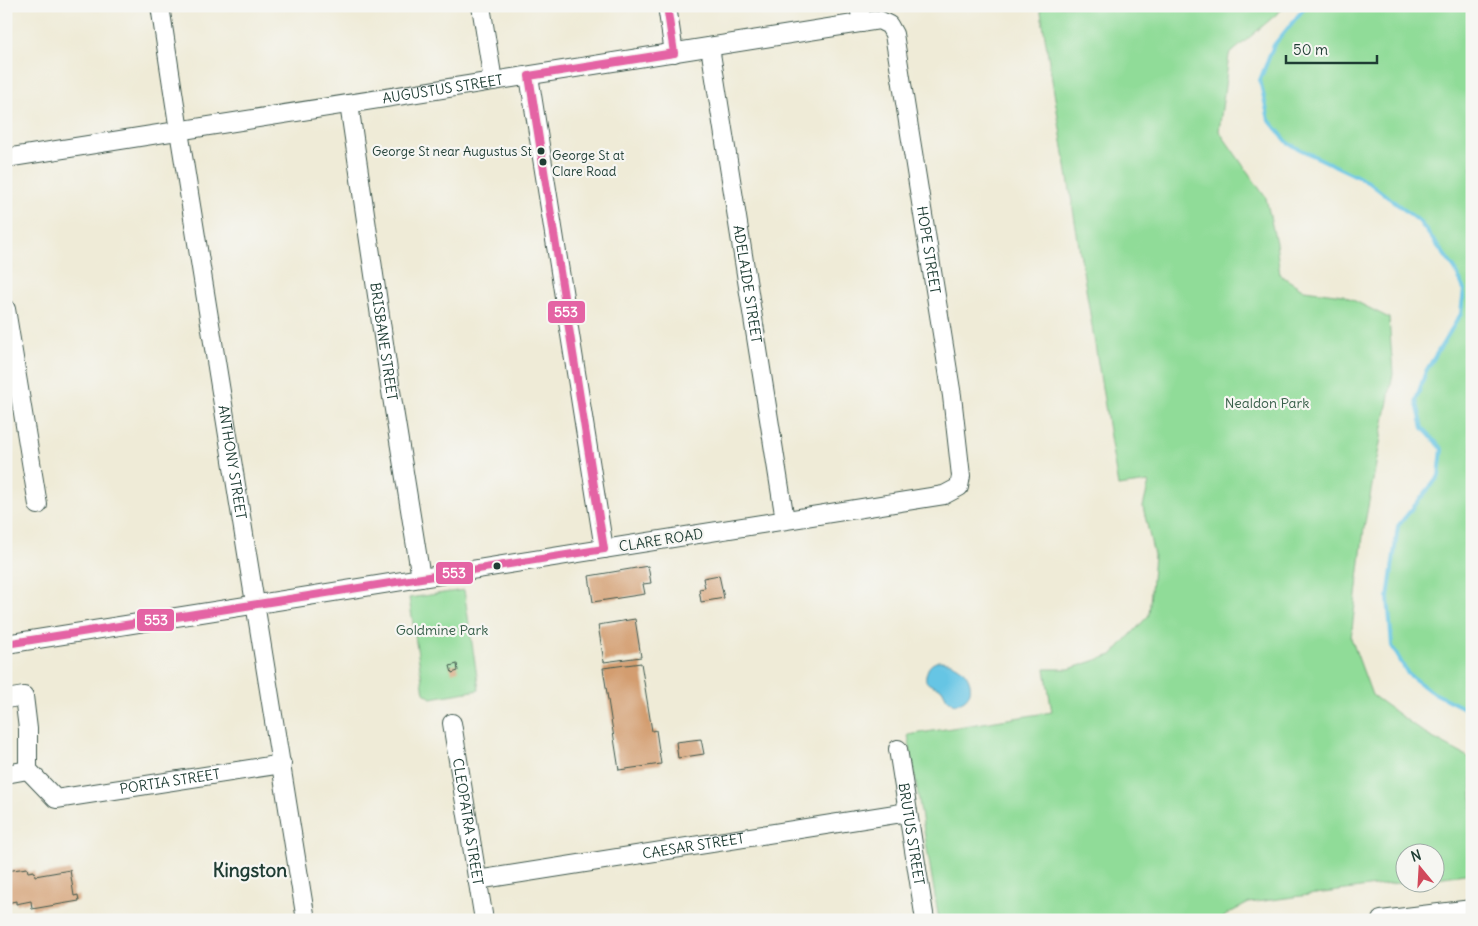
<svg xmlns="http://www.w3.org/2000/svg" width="1478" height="926" viewBox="0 0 1478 926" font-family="Delius,sans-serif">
<rect width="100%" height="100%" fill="#f6f6f2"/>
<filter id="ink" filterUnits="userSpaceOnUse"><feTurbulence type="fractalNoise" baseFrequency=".02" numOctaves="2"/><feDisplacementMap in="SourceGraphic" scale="10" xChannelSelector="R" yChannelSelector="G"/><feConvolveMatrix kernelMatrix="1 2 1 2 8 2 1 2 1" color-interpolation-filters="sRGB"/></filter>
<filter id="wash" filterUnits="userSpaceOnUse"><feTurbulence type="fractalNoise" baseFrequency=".0096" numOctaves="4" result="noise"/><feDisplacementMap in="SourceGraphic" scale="20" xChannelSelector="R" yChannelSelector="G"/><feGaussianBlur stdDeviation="1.12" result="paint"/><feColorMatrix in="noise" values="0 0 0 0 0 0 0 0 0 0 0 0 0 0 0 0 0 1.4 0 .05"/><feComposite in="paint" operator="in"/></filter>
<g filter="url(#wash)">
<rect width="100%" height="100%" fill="#efebd7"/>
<path fill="#90dc98" stroke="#588c66" d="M1040 6H1286L1229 55 1219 131 1266 198 1276 243 1280 275 1304 290 1343 295 1389 318 1393 374 1364 528 1351 638 1372 695 1427 735 1472 759V873L1436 878V854H1406L1405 882 1249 903 1227 914 1222 920H939L908 735 1052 712 1045 669H1069L1112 655 1149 615 1154 555 1143 507 1149 482 1118 486Z
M1306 6H1472V712L1430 691 1408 674 1392 646 1388 598 1398 526 1439 476 1442 449 1423 428 1416 400 1426 371 1461 314 1464 289 1455 269 1418 221 1367 181 1289 144 1269 120 1260 80 1274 45Z
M464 590 479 690 431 698 424 693 409 598Z"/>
<path fill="#66c5e4" stroke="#42818c" d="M938 661C971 660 983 700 954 704L947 699 942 689C928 684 922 684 928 669 931 664 932 664 938 661Z"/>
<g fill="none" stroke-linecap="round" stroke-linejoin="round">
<path stroke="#66c5e4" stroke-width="4" d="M1306 6 1274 45 1260 80 1269 120 1289 144 1367 181 1419 221 1455 269 1464 289 1461 314 1426 371 1416 400 1423 428 1442 449 1439 476 1398 526 1388 598 1392 646 1408 674 1430 691 1472 712"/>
</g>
<g id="blocks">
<path fill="#d39d70" d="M648 566 651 583 643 584 645 594 593 602 589 576Z
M719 575 724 598 701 602 699 589 705 588 703 578Z
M635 619 641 657 604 662 598 625Z
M641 663 652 731 656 730 661 764 619 770 603 668Z
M457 664 458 671 452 673 450 666Z
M701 739 704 754 678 758 676 742Z
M27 868 28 872 34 871 35 876 70 870 74 896 78 895 79 901 32 909 31 901 16 904V901L7 903 6 871Z"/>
</g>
</g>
<g filter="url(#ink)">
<use href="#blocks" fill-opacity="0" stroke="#3e574c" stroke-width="1"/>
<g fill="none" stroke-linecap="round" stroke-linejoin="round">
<g stroke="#3e574c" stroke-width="20">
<g id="minor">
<path id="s1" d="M160 6 179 131 306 920"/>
<path d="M481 6 493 81"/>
<path d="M667 6 674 53"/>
<path d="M859 6 862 23"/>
<path id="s2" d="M710 47 785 520"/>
<path d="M529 76 604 549"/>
<path id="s3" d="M349 104 391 391 421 578"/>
<path id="s4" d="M6 158 879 20 889 25 894 34 952 396 961 476 959 487 944 495 6 644"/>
<path d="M6 309 38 505"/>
<path id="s5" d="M6 699 24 696 28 729V770L56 799 282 764"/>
<path id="s6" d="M452 723 484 920"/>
<path id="s7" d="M898 749 925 920"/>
<path d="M6 774 28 770"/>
<path id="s8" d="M477 880 908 812"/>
<path d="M1381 920 1472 909"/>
</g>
</g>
<use href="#minor" stroke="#fff" stroke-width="18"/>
<g stroke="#f6f6f2" stroke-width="11">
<path id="bus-1" d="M667 6 674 53
M529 76 604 549
M529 76 674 53
M6 644 604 549"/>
</g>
<use href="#bus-1" stroke="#e463a4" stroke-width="8"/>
</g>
</g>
<g fill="#1f3d34" stroke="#f6f6f2" stroke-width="2">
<circle cx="541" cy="151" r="4.5"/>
<circle cx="543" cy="162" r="4.5"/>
<circle cx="497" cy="566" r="4.5"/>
</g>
<g text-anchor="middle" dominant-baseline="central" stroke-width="4.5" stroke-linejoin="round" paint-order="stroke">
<g font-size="13" fill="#1f3d34" stroke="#f6f6f2" text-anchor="end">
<text x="532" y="151">George St near Augustus St</text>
<text x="552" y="155" text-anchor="start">George St at<tspan x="552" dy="16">Clare Road</tspan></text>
</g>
<g font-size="14" fill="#1f3d34" stroke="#f6f6f2">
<text stroke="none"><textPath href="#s4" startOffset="442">AUGUSTUS STREET</textPath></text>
<text stroke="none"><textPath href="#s4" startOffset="1124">HOPE STREET</textPath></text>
<text stroke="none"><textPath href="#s2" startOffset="240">ADELAIDE STREET</textPath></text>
<text stroke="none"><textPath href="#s3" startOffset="240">BRISBANE STREET</textPath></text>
<text stroke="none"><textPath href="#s1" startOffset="462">ANTHONY STREET</textPath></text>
<text transform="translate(661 540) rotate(-9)">CLARE ROAD</text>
<text stroke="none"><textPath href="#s5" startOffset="248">PORTIA STREET</textPath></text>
<text stroke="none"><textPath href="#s6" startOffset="100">CLEOPATRA STREET</textPath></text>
<text stroke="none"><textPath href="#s7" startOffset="86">BRUTUS STREET</textPath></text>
<text stroke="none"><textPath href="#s8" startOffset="219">CAESAR STREET</textPath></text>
</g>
<g font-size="14" fill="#365d48" stroke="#f6f6f2">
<text x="1267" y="403">Nealdon Park</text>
<text x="442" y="630">Goldmine Park</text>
</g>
<g font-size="19" font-weight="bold" fill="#1f3d34" stroke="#f6f6f2">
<text x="250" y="870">Kingston</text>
</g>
</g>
<g stroke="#f6f6f2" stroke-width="2">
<rect x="547" y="300" width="39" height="24" rx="5" fill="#e463a4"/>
<rect x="435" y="561" width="39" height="24" rx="5" fill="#e463a4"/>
<rect x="136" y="608" width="39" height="24" rx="5" fill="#e463a4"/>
</g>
<g font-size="14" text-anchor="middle" font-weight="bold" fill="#fff">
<text x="566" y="317">553</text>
<text x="454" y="578">553</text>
<text x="156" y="625">553</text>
</g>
<rect width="1478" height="926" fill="none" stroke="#f6f6f2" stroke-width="25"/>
<g transform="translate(1420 868) rotate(342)"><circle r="24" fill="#f6f6f2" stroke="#a0aca6"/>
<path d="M0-4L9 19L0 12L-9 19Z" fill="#d1495b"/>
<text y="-8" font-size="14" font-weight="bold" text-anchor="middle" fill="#1f3d34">N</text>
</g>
<path d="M1286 55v8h91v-8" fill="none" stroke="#1f3d34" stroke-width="2.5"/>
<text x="1293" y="55" font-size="15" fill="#1f3d34" stroke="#f6f6f2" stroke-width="4" paint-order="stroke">50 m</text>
</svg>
